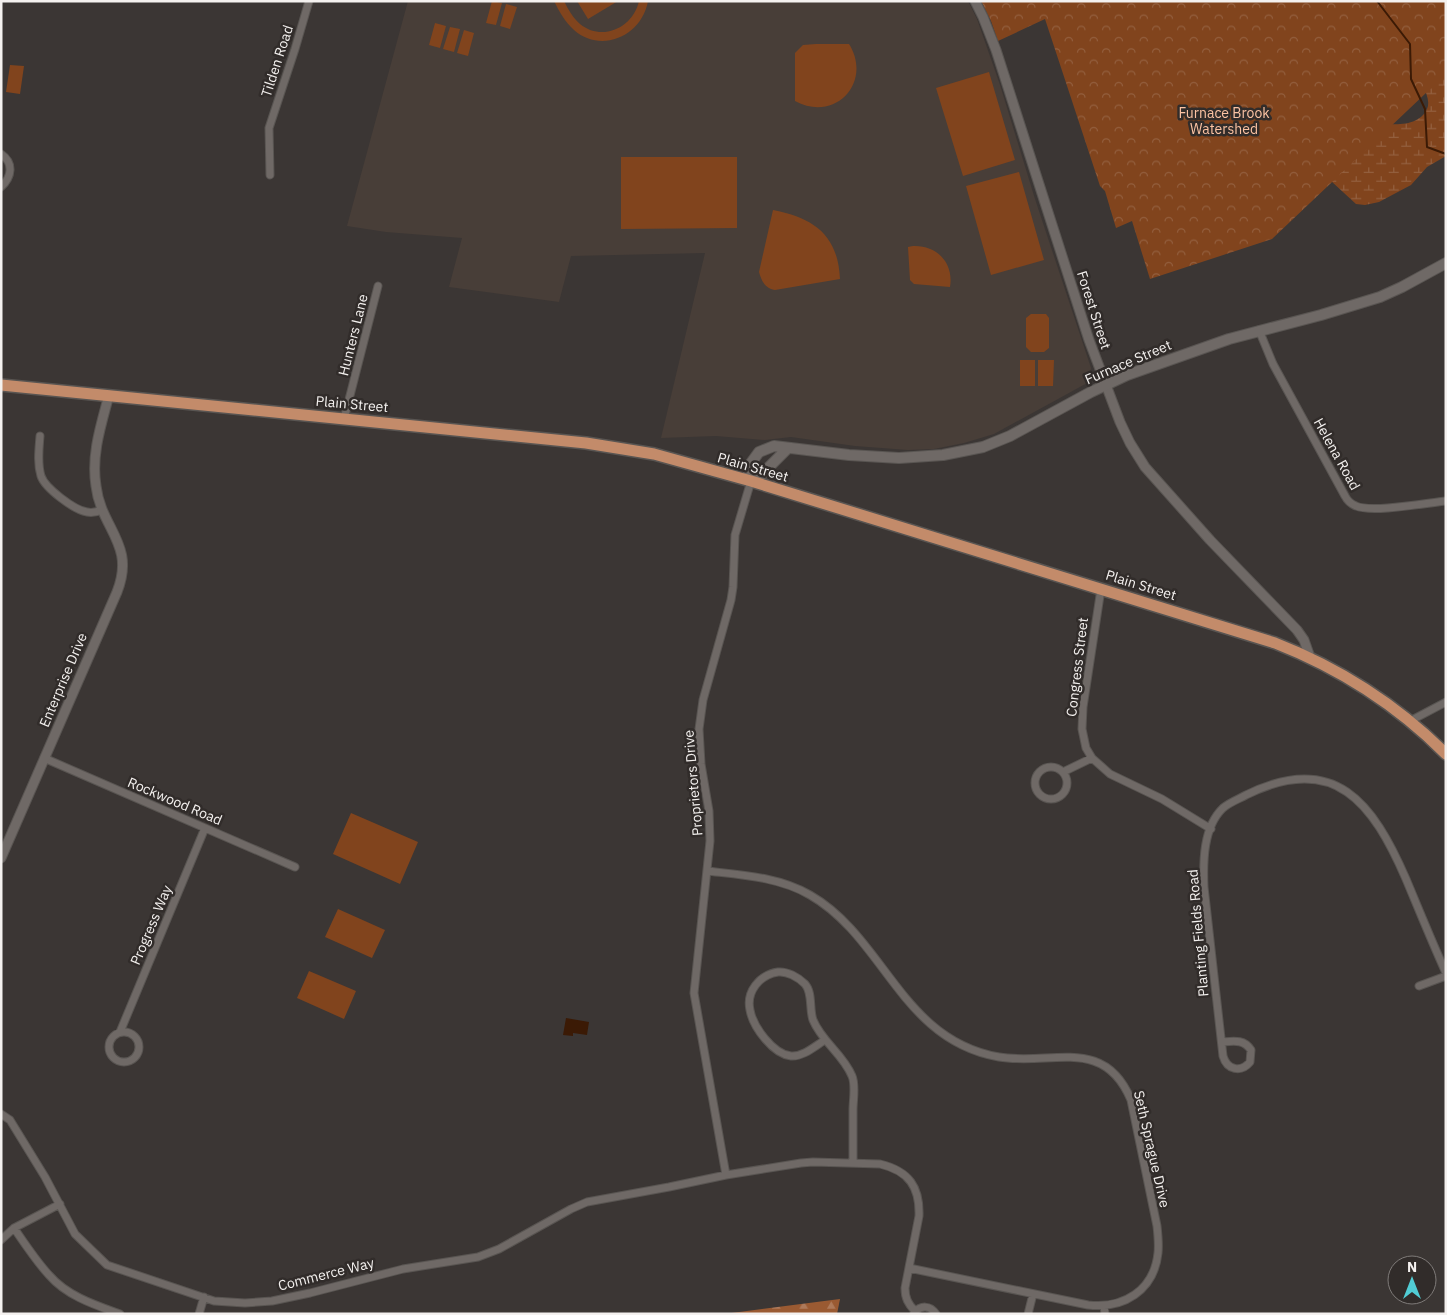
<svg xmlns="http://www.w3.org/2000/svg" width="1447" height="1315" viewBox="0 0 1447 1315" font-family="'IBM Plex Sans',sans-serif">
<defs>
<pattern id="forest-firs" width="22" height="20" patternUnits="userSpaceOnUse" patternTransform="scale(1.25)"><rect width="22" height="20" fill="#9a5a32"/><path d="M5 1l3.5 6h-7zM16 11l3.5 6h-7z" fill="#ae7a5a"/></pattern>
<pattern id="wetland-marsh" width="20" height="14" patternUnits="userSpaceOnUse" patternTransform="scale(1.25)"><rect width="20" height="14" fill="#81441d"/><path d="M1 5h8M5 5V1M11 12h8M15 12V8" fill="none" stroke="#935f3e"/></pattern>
<pattern id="park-crowns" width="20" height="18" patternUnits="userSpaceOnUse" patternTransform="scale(1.25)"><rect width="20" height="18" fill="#81441d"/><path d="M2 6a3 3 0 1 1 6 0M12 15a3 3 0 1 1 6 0" fill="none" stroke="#935f3e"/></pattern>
</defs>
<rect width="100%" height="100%" fill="#3b3634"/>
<path fill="#483e38" d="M408 1H968L977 19 1000 85 1035 199 1091 368 1089 382 994 434 964 443 934 449 908 450 855 446 791 437 765 440 716 436 661 438 705 253 571 256 559 302 449 287 462 238 386 232 347 226Z"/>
<path fill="#81441d" d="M492 1 502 3 496 25 486 23Z
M554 1H564C568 9 573 18 580 24 602 42 633 28 639 1H648C642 36 601 54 574 30 565 22 559 11 554 1Z
M577 1H618L588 19Z
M506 4 517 7 510 29 500 26Z
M435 23 446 26 440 48 429 45Z
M450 27 460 29 454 52 443 49Z
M464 30 474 33 468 56 457 53Z
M816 44H849C873 82 835 123 795 101V53L803 45Z
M10 65 24 66 20 94 6 92Z
M989 72 1015 160 963 176 936 88Z
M621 157H737V228L621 229Z
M1019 172 1044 260 991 275 966 186Z
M773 210C814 218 838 235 840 279L775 290C765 288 762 282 759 272Z
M913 246C937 245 954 263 950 287L914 284 910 280 908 247Z
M1031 314H1046L1049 318V348L1044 352H1031L1026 347V318Z
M1020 360H1035V386H1020Z
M1038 360H1054L1053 386H1038Z
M351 813 418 842 400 884 333 854Z
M338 909 385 930 372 958 325 937Z
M309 971 356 991 344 1019 297 998Z"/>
<path fill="url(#forest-firs)" d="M840 1299 837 1314H724Z"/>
<path fill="url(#wetland-marsh)" d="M1446 45V156L1427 167 1411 185 1379 202 1365 205 1356 204 1331 181 1382 123C1397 126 1423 125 1428 106 1430 97 1421 83 1418 75Z"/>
<path fill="url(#park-crowns)" d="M981 1H1446V74L1272 239 1150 279 1132 221 1116 228 1105 191 1100 186 1045 19 998 41 991 21Z"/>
<path fill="#3b1a05" d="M566 1018 589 1022 587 1035 573 1033V1036L563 1035Z"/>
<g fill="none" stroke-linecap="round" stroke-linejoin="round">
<path stroke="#3b1a05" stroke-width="2" d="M1377 1 1410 44 1411 79 1425 109 1427 147 1446 154"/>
<g stroke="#595552" stroke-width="9">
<path id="minor" d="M1 154C14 163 12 177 1 187
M270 175 269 128 295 49 309 1
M1259 330 1273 364 1345 496C1347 500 1351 504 1356 506 1372 513 1426 503 1446 501
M344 419 378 286
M40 436C39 449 37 463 41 476 45 488 74 510 87 512 92 513 97 512 102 510
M1101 589 1083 707 1082 729 1086 748 1092 758 1110 774 1162 799 1211 829
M1410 721 1446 702
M44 758 295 867
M1035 783a16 16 0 1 1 32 0a16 16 0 1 1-32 0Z
M1063 772 1092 758
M707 871C742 875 779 877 810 895 885 938 901 1040 999 1057 1051 1066 1104 1035 1131 1100L1157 1226C1158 1235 1159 1244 1158 1253 1154 1291 1123 1309 1088 1305L909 1268
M1419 986 1446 976
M120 1032 205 828
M109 1047a15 15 0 1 1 30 0a15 15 0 1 1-30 0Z
M825 1040C815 1046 803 1057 791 1056 773 1054 753 1027 750 1010 746 992 759 975 778 972 787 971 798 977 805 984 813 993 809 1009 813 1020 822 1042 843 1054 852 1076 856 1085 853 1100 853 1110 853 1127 853 1145 853 1163
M1222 1042C1234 1041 1244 1039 1251 1050L1250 1062C1241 1073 1227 1070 1223 1056L1204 887C1203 862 1203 827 1223 808 1230 802 1239 799 1246 795 1335 751 1373 803 1406 879 1419 910 1432 942 1446 973
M1 1114 10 1120 45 1177 75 1234 107 1265 214 1301 245 1303 272 1301 310 1293 403 1269 478 1257 499 1249 571 1209 587 1202 669 1187 726 1175 801 1163 813 1162 880 1164C909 1171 920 1187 919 1216L905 1288C905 1298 908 1304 915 1311
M726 1175 694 993 710 841 709 811 701 764 699 729 703 700 731 600 733 587 735 535 751 481
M14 1228C25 1244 36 1261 49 1275 67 1296 95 1305 120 1314
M1 1240 14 1228 60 1204
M1104 1306 1105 1314
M914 1313C921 1305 930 1305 936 1314
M199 1314 204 1297
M1028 1314 1033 1294"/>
</g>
<g stroke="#595552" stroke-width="11">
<path id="tertiary" d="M975 1 983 17 996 50 1089 340 1120 422 1130 443 1145 467 1210 540 1297 630 1304 640 1310 657
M1 858 117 592C136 544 101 529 96 486 91 455 101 425 109 395"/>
</g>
<g stroke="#595552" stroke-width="12">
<path id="secondary" d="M788 448 760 476 751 481 748 473 751 463 759 452 774 446 849 455 899 458 943 455 983 447 1010 436 1091 392 1127 375 1229 339 1321 315 1380 297 1402 287 1446 263"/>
</g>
<g stroke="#595552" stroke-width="14">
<path id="primary" d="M1 385 586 443 654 454 751 481 1275 643C1339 668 1397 705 1446 754"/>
</g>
<use href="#minor" stroke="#6f6966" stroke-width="7"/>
<use href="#tertiary" stroke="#6f6966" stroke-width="9"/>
<use href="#secondary" stroke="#6f6966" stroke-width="10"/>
<use href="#primary" stroke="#c38b6a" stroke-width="11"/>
</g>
<g text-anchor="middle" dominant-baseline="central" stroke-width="5" stroke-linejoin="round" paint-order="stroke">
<g font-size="14" fill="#f4f1ef" stroke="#312c2a">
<text transform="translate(277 61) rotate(-72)">Tilden Road</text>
<text transform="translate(1094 310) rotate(72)">Forest Street</text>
<text transform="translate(353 335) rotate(-76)">Hunters Lane</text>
<text transform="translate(1128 362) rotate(-23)">Furnace Street</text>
<text transform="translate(352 404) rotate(5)">Plain Street</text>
<text transform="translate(1337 454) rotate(61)">Helena Road</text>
<text transform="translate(753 467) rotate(16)">Plain Street</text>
<text transform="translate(1141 585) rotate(17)">Plain Street</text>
<text transform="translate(1077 667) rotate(-83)">Congress Street</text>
<text transform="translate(63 680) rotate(-67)">Enterprise Drive</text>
<text transform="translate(693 783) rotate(-95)">Proprietors Drive</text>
<text transform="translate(175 801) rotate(23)">Rockwood Road</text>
<text transform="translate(151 925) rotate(-67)">Progress Way</text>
<text transform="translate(1198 933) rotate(-95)">Planting Fields Road</text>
<text transform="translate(1152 1149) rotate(77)">Seth Sprague Drive</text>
<text transform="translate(326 1274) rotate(-14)">Commerce Way</text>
</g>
<g font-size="14" fill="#fcc3a3" stroke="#312c2a">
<text x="1224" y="113">Furnace Brook<tspan x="1224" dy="16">Watershed</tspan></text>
</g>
</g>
<rect width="1447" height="1315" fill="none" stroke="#f4f1ef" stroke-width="5"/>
<g transform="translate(1412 1280)"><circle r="24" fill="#312c2a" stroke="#7f7b79"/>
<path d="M0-4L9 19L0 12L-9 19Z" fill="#51ccd4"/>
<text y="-8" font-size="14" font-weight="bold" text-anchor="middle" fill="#f4f1ef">N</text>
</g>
</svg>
